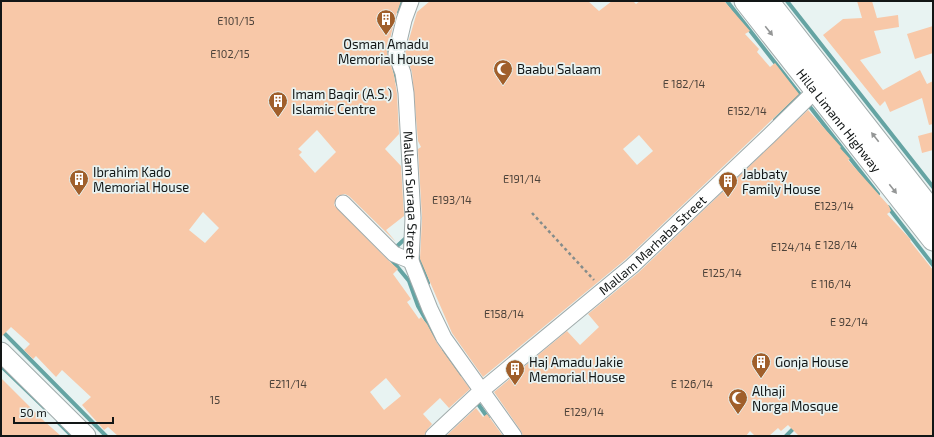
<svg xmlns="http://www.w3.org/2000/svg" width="934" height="437" viewBox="0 0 934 437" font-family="'Exo 2',sans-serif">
<rect width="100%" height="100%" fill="#e8f3f2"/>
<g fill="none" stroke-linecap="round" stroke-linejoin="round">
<path stroke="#65a4a3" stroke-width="4" d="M727 1 801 96
M787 1 933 187
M399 12 402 1
M390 55 389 49 392 40
M394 67 398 84
M807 103 878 194
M775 120 800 95
M888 207 933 265
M394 249 408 236
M417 254 428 283
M390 258 409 281 418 306 437 339
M1 330 106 436
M444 350 459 375
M1 366 48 411
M476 401 488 418
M58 422 72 436
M786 436 795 427"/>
</g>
<path fill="#f8c8a8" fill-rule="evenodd" d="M1 1H401L395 18 387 52 394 75 397 94 399 134 385 149 401 166 404 216 386 230 396 242 349 196 345 194 337 196 334 205 388 260 398 269 393 274 411 299 407 302 419 319 421 317 427 324 437 343 470 389 449 408 440 398 423 414 432 424 427 430 424 436H118L108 427 104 430 82 405 91 397 62 370 56 377 36 356 33 359 24 350 30 344 11 327 1 337ZM317 130 336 152 315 173 299 155 302 152 298 149ZM203 212 219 228 205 243 189 230ZM386 378 401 396 384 410 370 392Z
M430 1H588L599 11 612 1H633L636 4 640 1H724L750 31 745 34 759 49 757 52 770 67 775 63 799 94 626 259 483 377 452 333 420 259 422 218 418 149 421 147 418 141 412 72 405 53 417 12ZM639 135 653 151 637 165 623 149Z
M857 1H872L877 18 898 15 899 27 874 31 881 53 860 60 883 90 920 70 927 84 933 81V124L929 125 922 98 890 112 885 101 880 106 823 35 843 19 862 18Z
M933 26V53L915 59 907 34Z
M808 110 841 147 840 148 850 159 848 160 889 206 891 211 887 214 911 240 910 241 933 270V436H799L788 425 781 431 778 428 769 436H755L750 431 746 436H523L521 431 494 392 567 331 580 345 599 327 588 314 638 273Z
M933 132V150L922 153 918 136Z
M1 378 44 421 61 436H1Z
M476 408 483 417 487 414 503 436H446Z"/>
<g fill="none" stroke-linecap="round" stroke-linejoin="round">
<g stroke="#a1abab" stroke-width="17">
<g id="minor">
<path id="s1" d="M411 1 404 20 396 54 403 73 406 93 413 218 411 261 430 309 444 338 514 436"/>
<path d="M343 203 394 254 411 261"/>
<path id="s2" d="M433 436 481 391 632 266 769 136 816 90"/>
</g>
</g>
<g stroke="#a1abab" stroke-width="21">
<path id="tertiary" d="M1 352 86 436"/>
</g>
<g stroke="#a1abab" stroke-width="23">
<g id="secondary">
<path id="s3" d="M745 1 933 240"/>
<path d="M768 1 933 212"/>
</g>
</g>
<path stroke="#848c8b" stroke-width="2.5" stroke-dasharray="3 3" stroke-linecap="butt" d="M532 213 594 280"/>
<use href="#minor" stroke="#fff" stroke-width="15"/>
<use href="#tertiary" stroke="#fff" stroke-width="19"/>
<use href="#secondary" stroke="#fff" stroke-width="21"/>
</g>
<defs><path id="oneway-solid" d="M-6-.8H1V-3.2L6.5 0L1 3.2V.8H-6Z"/></defs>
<g fill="#949696">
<use href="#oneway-solid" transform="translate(769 31) rotate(51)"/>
<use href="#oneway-solid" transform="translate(875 137) rotate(-128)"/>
<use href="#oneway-solid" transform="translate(893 189) rotate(52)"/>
</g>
<defs>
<g id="building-pin" transform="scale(1)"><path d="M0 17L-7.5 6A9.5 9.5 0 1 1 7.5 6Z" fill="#a05f2b" stroke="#e8f3f2"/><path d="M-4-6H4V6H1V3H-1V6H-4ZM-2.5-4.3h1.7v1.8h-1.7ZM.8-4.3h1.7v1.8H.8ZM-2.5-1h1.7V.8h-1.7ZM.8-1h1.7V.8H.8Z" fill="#fff"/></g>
<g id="mosque-pin" transform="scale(1)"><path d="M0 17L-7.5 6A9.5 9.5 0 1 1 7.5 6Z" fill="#a05f2b" stroke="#e8f3f2"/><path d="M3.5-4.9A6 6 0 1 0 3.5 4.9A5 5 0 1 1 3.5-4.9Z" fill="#fff"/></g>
</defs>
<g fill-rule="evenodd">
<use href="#building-pin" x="386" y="19"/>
<use href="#mosque-pin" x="503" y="69"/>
<use href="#building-pin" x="278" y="101"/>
<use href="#building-pin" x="79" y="179"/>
<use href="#building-pin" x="728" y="181"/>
<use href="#building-pin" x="761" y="362"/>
<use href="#building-pin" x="515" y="369"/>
<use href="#mosque-pin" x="738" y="398"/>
</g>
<g text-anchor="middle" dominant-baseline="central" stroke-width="3.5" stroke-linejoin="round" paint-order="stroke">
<g font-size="11" fill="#4c423a">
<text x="236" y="20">E101/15</text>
<text x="230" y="53">E102/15</text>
<text x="684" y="83">E 182/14</text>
<text x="747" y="110">E152/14</text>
<text x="522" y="178">E191/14</text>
<text x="452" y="199">E193/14</text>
<text x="834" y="205">E123/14</text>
<text x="836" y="244">E 128/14</text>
<text x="791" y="246">E124/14</text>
<text x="722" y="272">E125/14</text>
<text x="831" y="283">E 116/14</text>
<text x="504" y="313">E158/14</text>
<text x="849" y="321">E 92/14</text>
<text x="288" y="383">E211/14</text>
<text x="692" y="383">E 126/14</text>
<text x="215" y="399">15</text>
<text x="584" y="411">E129/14</text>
</g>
<g font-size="13" fill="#121616" stroke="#e8f3f2" text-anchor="start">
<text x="386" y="44" text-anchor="middle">Osman Amadu<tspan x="386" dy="15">Memorial House</tspan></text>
<text x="517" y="69">Baabu Salaam</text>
<text x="292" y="94">Imam Baqir (A.S.)<tspan x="292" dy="15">Islamic Centre</tspan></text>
<text x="93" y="172">Ibrahim Kado<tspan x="93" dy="15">Memorial House</tspan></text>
<text x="742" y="174">Jabbaty<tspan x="742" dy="15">Family House</tspan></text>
<text x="529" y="362">Haj Amadu Jakie<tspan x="529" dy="15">Memorial House</tspan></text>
<text x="775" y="362">Gonja House</text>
<text x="752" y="391">Alhaji<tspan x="752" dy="15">Norga Mosque</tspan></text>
</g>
<g font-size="13" fill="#121616" stroke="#e8f3f2">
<text stroke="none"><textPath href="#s3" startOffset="152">Hilla Limann Highway</textPath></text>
<text stroke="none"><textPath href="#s1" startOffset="198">Mallam Suraqa Street</textPath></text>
<text stroke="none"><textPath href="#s2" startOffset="291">Mallam Marhaba Street</textPath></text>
</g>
</g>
<rect width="934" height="437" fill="none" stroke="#121616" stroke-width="4"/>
<path d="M14 417v6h99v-6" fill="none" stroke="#121616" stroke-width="2"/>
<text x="20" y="417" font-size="12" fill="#121616" stroke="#e8f3f2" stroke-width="3" paint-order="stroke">50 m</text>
</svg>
